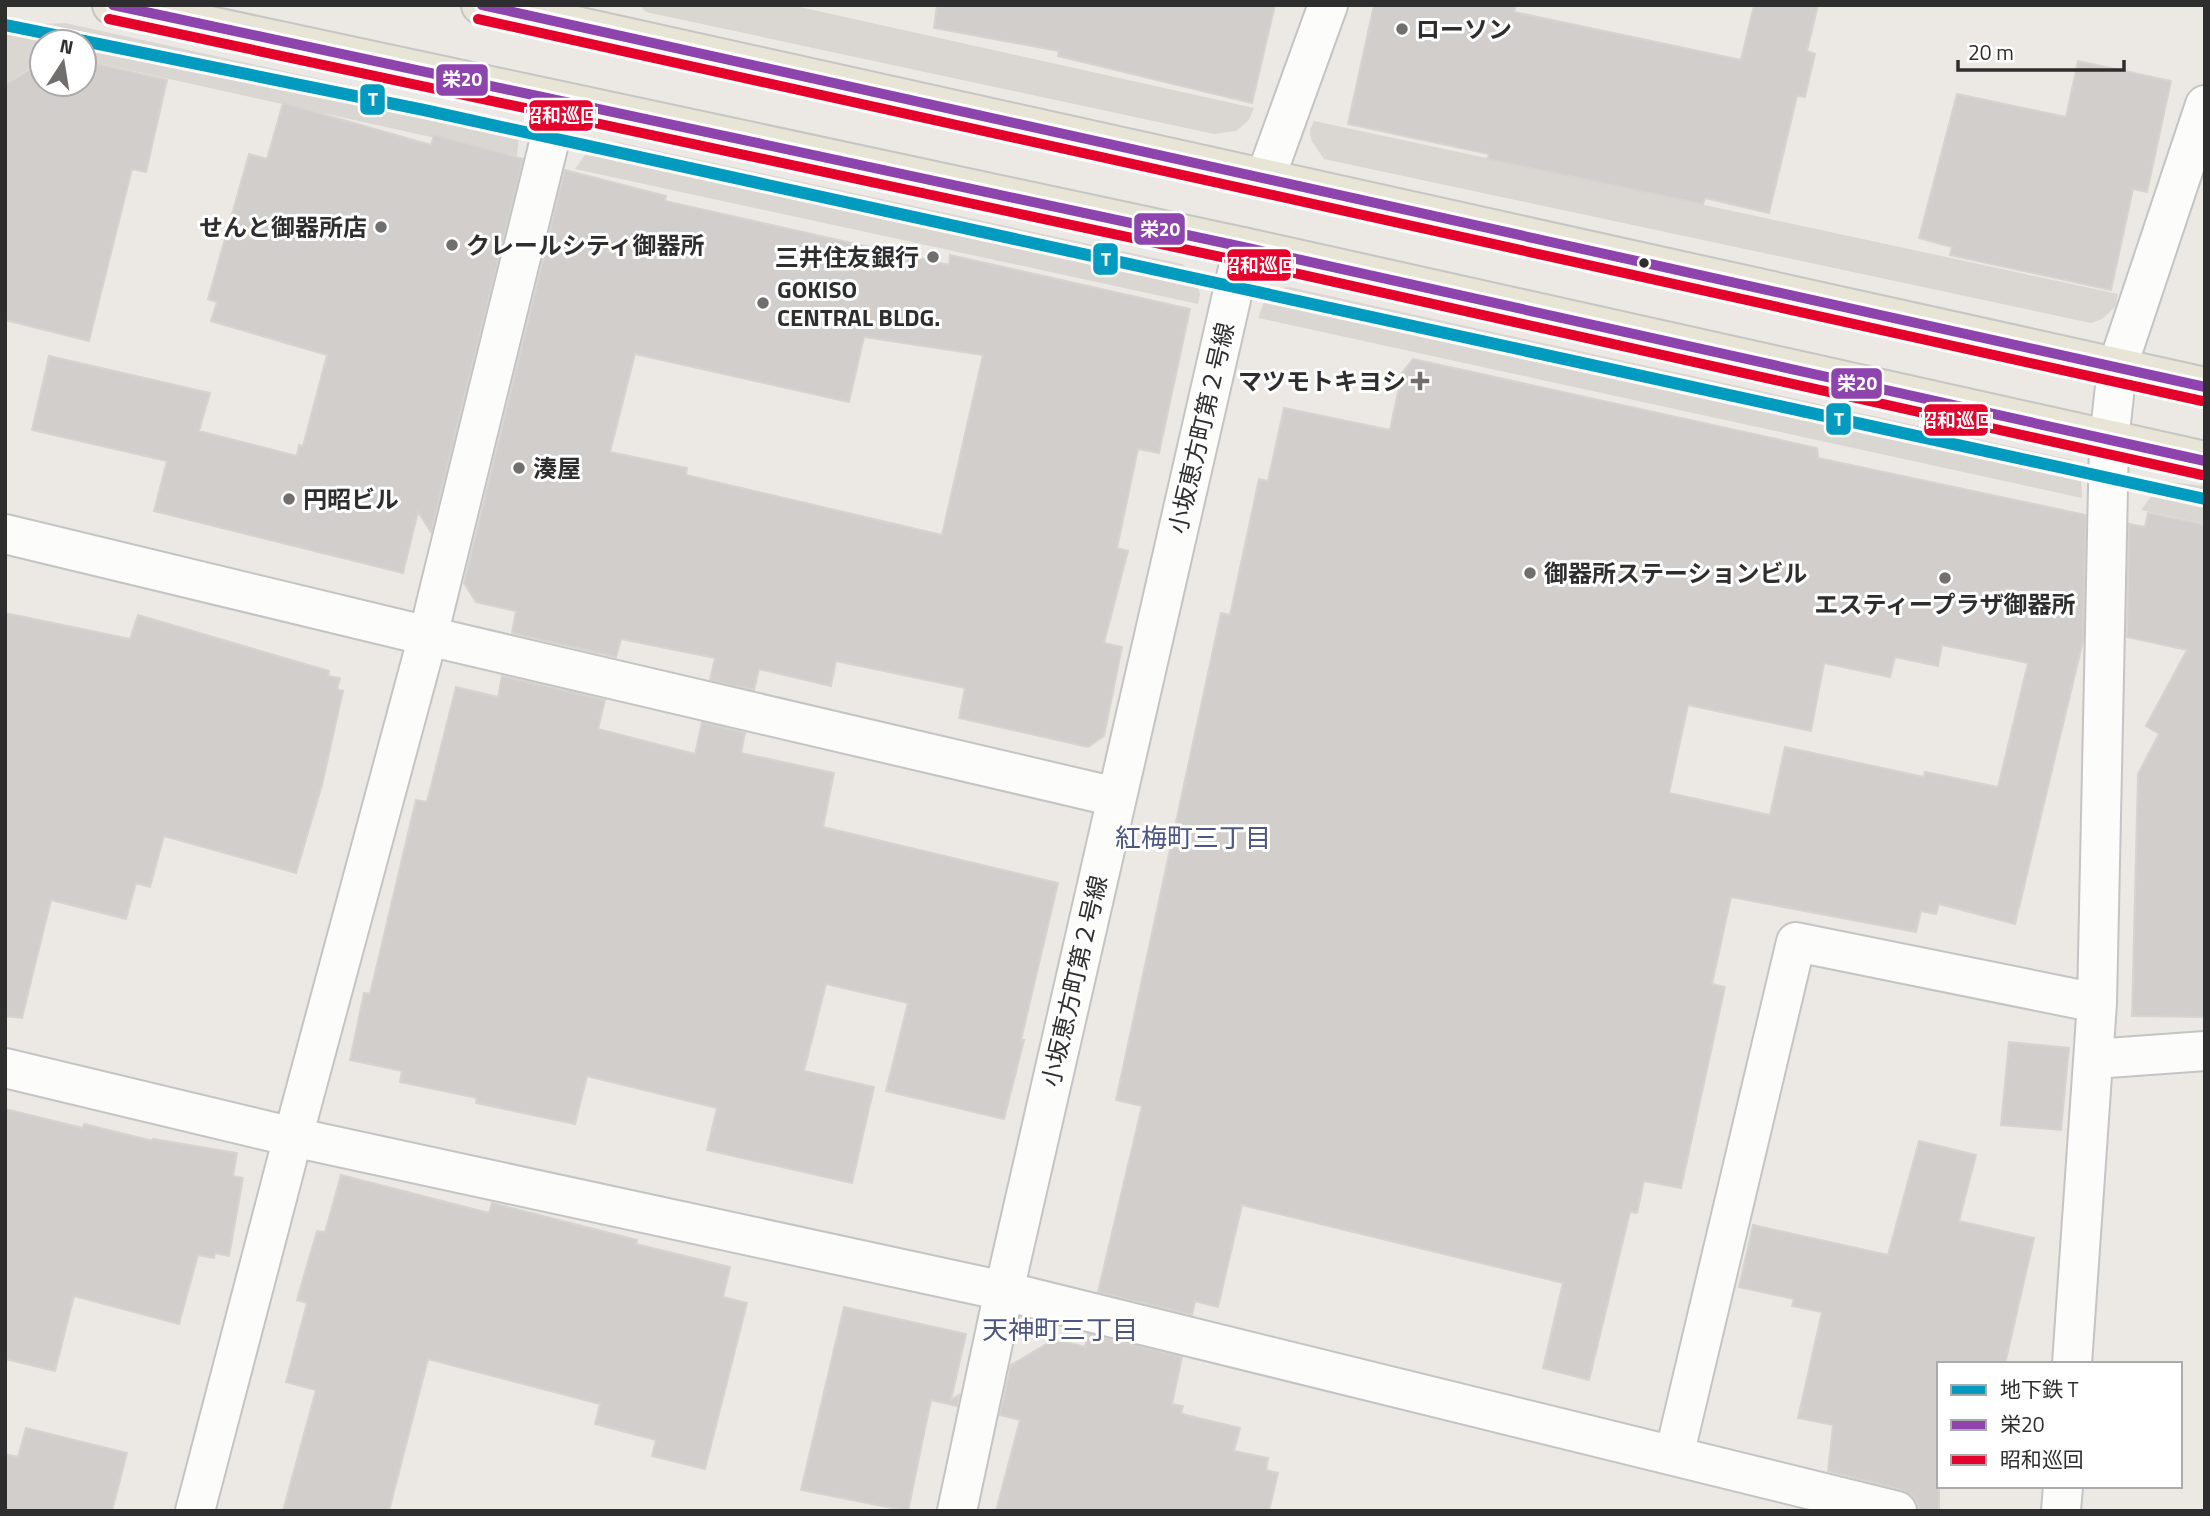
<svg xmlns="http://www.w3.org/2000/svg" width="2210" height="1516" viewBox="0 0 2210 1516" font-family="'Titillium Web','Noto Sans JP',sans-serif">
<rect width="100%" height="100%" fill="#ece8e4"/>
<path fill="#dad6d2" d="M639 5H791L1254 108 1249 120 1236 131 1214 134 646 12Z
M65 23 510 121 519 137 517 156 84 60V42H42V61L5 84V30L39 24Z
M1314 121 2118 294 2115 307 2102 319 2091 323 1324 159 1311 140 1310 130Z
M617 142 1182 264 1196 276 1200 295 1198 304 575 169 587 152 605 143Z
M1289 287 2073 460 2081 477 2082 498 1258 318 1266 296 1280 288Z
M2169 482 2205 486V524L2141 510 2157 489Z"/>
<path fill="#d1cecb" stroke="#d7d4d0" stroke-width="2" fill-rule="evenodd" d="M937 5H1275L1252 103 1058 56 1059 51 934 28Z
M1374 5H1516L1514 12 1741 60 1754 5H1818L1807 51 1815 54 1805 97 1797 96 1769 213 1705 198 1703 204 1488 159 1489 154 1348 124Z
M84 61 167 80 146 172 132 169 89 341 5 320V85L42 63V84H84Z
M2078 61 2171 81 2147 192 2133 189 2111 290 1950 255 1952 247 1919 238 1957 94 2066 117Z
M283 103 431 145 434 135 523 159 431 532 418 512 403 573 154 511 167 461 32 430 49 356 210 393 199 431 297 456 299 445 303 446 327 355 211 321 217 302 208 299 249 154 267 159Z
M565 170 666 196 665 201 949 265 950 255 1190 309 1159 453 1138 449 1117 548 1128 551 1104 643 1122 647 1104 736 1088 747 959 718 965 688 836 661 831 686 759 669 754 690 710 680 715 658 621 639 616 657 512 633 516 611 476 602 464 583ZM864 337 983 355 942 535 686 475 687 468 610 452 635 354 849 402Z
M1413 359 1817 448 1818 458 2086 515 2083 641 2015 924 1939 904 1936 914 1921 911 1916 932 1731 897 1712 984 1725 987 1681 1188 1644 1181 1637 1213 1630 1212 1589 1380 1543 1368 1563 1283 1242 1205 1218 1307 1195 1301 1192 1315 1098 1292 1142 1106 1116 1100 1221 613 1230 615 1259 479 1268 481 1284 408 1390 430 1402 373ZM1942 645 2028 663 1998 787 1925 772 1924 777 1785 747 1770 815 1669 793 1688 705 1811 731 1824 663 1890 677 1895 657 1938 666Z
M2148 513 2205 525V1017L2132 1016 2138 774 2159 734 2146 726 2187 650 2127 637 2129 524 2145 527Z
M5 613 130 639 138 615 329 671 328 676 340 678 337 689 343 691 322 785 296 873 164 836 150 887 136 883 126 919 51 900 22 1018 5 1016Z
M502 676 605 700 598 729 695 754 702 722 745 733 741 753 834 773 823 827 1058 883 1021 1040H1024L1004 1119 886 1091 908 1003 826 984 804 1071 874 1087 852 1183 707 1150 717 1108 587 1076 575 1124 476 1103 477 1098 400 1082 402 1071 350 1060 364 993 370 994 416 800 427 802 456 687 498 697Z
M2009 1042 2069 1048 2061 1130 2001 1125Z
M5 1109 83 1128 84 1124 153 1141V1139L237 1153 233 1176 243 1178 229 1256 215 1253 214 1258 198 1255 179 1324 74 1296 55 1371 5 1359Z
M1919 1141 1976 1155 1959 1221 2034 1238 2005 1364H1939V1511H1918V1504L1913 1496 1902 1490 1828 1471 1833 1425 1798 1418 1822 1312 1792 1306 1794 1299 1739 1287 1753 1225 1888 1255Z
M341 1175 489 1213 492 1203 637 1240 636 1244 730 1267 723 1297 747 1303 705 1469 652 1456 656 1440 595 1424 600 1404 428 1359 389 1511H283L316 1390 286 1382 307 1303 297 1300 317 1231 325 1232Z
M844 1307 966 1334 951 1400 959 1395 957 1406 931 1400 908 1511 801 1490Z
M1088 1334 1182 1357 1172 1404 1183 1406 1181 1413 1186 1415 1240 1428 1234 1451 1268 1458 1266 1470 1278 1473 1269 1511H996L1020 1420 1000 1415 1011 1365 1055 1339 1085 1347Z
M26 1428 127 1453 112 1511H5V1454L18 1457Z"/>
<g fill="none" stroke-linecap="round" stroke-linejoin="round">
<g stroke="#c5c4c5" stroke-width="42">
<path id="street" d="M1265 179 1328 5
M5 534 428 636 1116 797
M2094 1059 2205 1051
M5 1068 293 1137 1004 1291 1897 1511
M2072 1364 2097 1003 2109 441 2117 368 2205 105
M1674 1456 1796 942 2097 1003
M195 1511 293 1137 428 636 549 143 562 102
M957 1511 1004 1291 1243 247
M2061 1511 2063 1486"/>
</g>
<g stroke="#c6c5c4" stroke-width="42">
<path id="primary" d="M112 5 1243 247 2205 461
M481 5 2205 387"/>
</g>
<use href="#street" stroke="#fcfcfb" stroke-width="38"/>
<use href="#primary" stroke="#e8e4d6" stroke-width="38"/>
<g stroke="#fff" stroke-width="16">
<path id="bus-1" d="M113 5 1243 247 2205 461
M482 5 2205 387"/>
</g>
<g stroke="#fff" stroke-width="16">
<path id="bus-2" d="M109 19 1240 261 2202 475
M478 19 2202 401"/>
</g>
<use href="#bus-1" stroke="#8e44ad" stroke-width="10"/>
<use href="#bus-2" stroke="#e4002b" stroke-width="10"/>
<g stroke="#fff" stroke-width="18">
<path id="metro-1" d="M5 25 424 110 2205 499"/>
</g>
<use href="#metro-1" stroke="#009bbf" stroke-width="12"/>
</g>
<g fill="#706f6e" stroke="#fff" stroke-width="2.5">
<circle cx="1402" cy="29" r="7"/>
<circle cx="381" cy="227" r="7"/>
<circle cx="452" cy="245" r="7"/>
<circle cx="933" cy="257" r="7"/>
<circle cx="763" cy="303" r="7"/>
<path d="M1416.5 370.5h7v7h7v7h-7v7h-7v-7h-7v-7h7z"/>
<circle cx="519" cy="468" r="7"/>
<circle cx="289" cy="499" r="7"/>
<circle cx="1530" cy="573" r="7"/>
<circle cx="1945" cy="578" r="7"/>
</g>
<circle fill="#2e2e2e" stroke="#fff" stroke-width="2.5" cx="1644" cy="263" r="6"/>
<g text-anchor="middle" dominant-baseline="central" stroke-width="6" stroke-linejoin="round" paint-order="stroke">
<g font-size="24" font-weight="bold" fill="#2e2e2e" stroke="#fff" text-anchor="start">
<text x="1416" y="29">ローソン</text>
<text x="367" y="227" text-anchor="end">せんと御器所店</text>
<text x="466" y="245">クレールシティ御器所</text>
<text x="919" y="257" text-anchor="end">三井住友銀行</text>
<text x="777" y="289">GOKISO<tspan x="777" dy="28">CENTRAL BLDG.</tspan></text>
<text x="1406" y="381" text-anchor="end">マツモトキヨシ</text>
<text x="533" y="468">湊屋</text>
<text x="303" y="499">円昭ビル</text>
<text x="1544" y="573">御器所ステーションビル</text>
<text x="1945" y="604" text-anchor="middle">エスティープラザ御器所</text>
</g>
<g font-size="24" fill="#2e2e2e" stroke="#fff">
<text transform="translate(1201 428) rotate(-77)">小坂恵方町第２号線</text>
<text transform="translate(1074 981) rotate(-77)">小坂恵方町第２号線</text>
</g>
<g font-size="26" fill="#4d5680" stroke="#fff">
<text x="1193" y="837">紅梅町三丁目</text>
<text x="1060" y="1329">天神町三丁目</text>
</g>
</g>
<g stroke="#fff" stroke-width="2.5">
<rect x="435" y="63" width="54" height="34" rx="7" fill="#8e44ad"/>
<rect x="359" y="83" width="27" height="33" rx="7" fill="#009bbf"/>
<rect x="528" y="99" width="66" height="33" rx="7" fill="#e4002b"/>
<rect x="1133" y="212" width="53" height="34" rx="7" fill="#8e44ad"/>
<rect x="1092" y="242" width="27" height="34" rx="7" fill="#009bbf"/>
<rect x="1226" y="248" width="66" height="34" rx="7" fill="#e4002b"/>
<rect x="1830" y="367" width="53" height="33" rx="7" fill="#8e44ad"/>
<rect x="1825" y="402" width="27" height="34" rx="7" fill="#009bbf"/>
<rect x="1923" y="403" width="66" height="34" rx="7" fill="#e4002b"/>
</g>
<g font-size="19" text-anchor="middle" font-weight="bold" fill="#fff">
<text x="462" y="86">栄20</text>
<text x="373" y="106">T</text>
<text x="561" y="122">昭和巡回</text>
<text x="1160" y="236">栄20</text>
<text x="1106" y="266">T</text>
<text x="1259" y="272">昭和巡回</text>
<text x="1857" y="390">栄20</text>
<text x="1839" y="426">T</text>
<text x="1956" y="427">昭和巡回</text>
</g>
<rect width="2210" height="1516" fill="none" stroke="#2e2e2e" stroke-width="14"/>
<rect x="1937" y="1362" width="245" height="126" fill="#ffffff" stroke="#ababab" stroke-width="2"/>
<rect x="1951" y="1385" width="35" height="10" fill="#009bbf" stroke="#ababab" stroke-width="2"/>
<text x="2000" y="1397" font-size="21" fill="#2e2e2e">地下鉄 T</text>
<rect x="1951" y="1420" width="35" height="10" fill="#8e44ad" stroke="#ababab" stroke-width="2"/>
<text x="2000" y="1432" font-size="21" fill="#2e2e2e">栄20</text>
<rect x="1951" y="1455" width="35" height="10" fill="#e4002b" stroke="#ababab" stroke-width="2"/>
<text x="2000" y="1467" font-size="21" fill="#2e2e2e">昭和巡回</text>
<g transform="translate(63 63) rotate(12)"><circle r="33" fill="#ffffff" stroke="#ababab" stroke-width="2"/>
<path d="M0-5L12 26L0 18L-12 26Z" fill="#706f6e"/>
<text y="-10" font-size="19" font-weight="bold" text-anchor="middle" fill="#2e2e2e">N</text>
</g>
<path d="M1958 60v10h166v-10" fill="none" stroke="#2e2e2e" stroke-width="3.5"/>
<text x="1968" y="60" font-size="21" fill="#2e2e2e" stroke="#ffffff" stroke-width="5" paint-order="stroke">20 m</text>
</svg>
